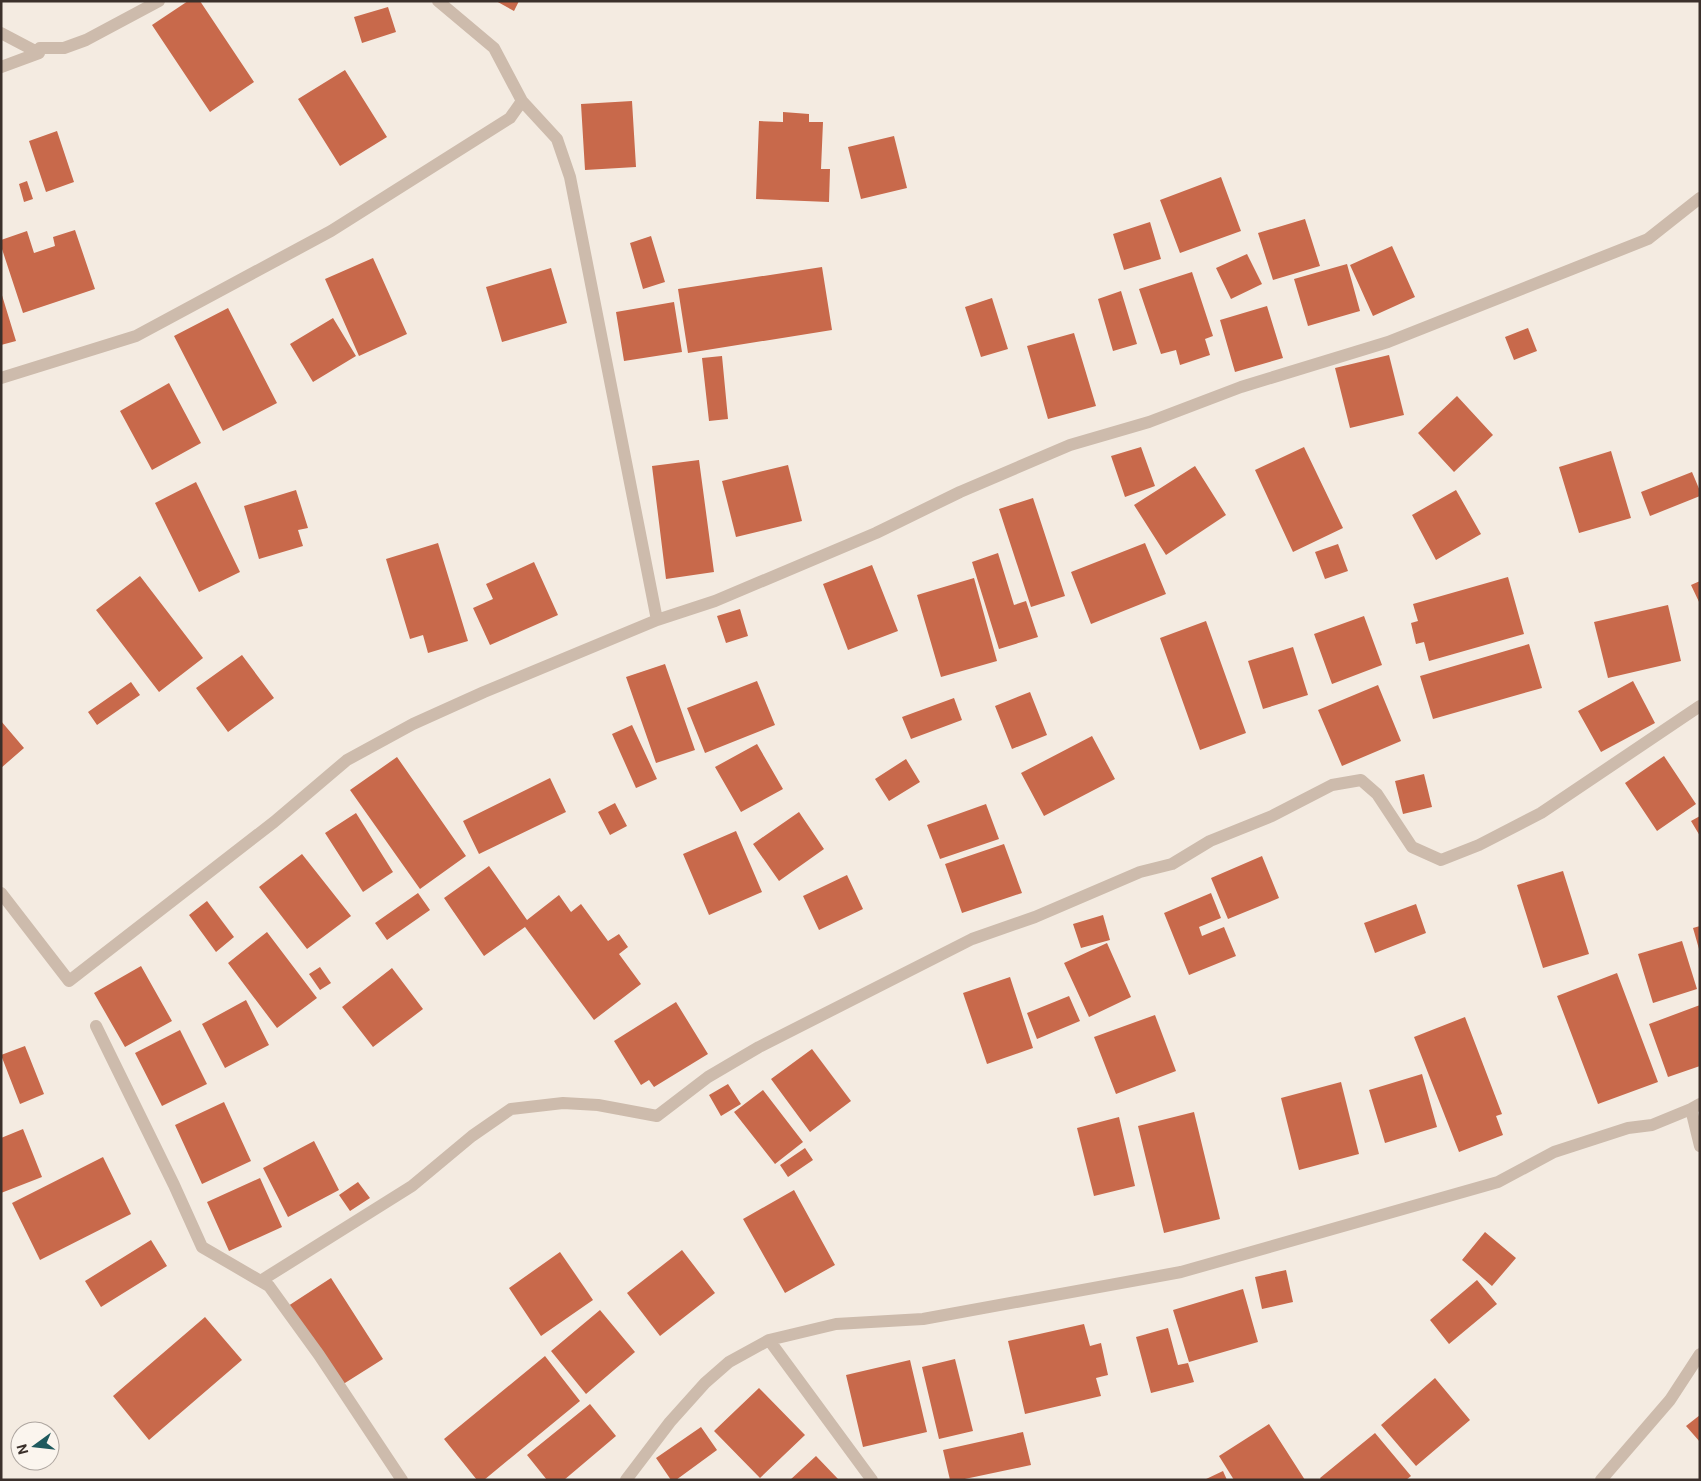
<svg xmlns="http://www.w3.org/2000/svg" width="1701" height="1481" viewBox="0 0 1701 1481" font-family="Roboto,sans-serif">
<rect width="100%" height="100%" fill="#f4ebe1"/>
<path fill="#c8694b" d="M188 1H200L254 82 210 112 152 25Z
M496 1H519L514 11Z
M388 7 396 32 362 43 354 17Z
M345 70 387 137 340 166 298 99Z
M632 101 636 167 585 170 581 104Z
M783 112 809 114V122H823L821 169H830L829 202 756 199 759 121 783 122Z
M57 131 74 182 46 192 29 141Z
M894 136 907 188 861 199 848 147Z
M1221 177 1241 231 1180 253 1160 200Z
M27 181 33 199 24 202 19 184Z
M1305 219 1320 266 1273 280 1258 233Z
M1150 222 1161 259 1124 270 1113 234Z
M75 230 95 289 23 313 1 246V240L27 231 34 253 55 246 53 237Z
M651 236 665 282 643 289 630 243Z
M1392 246 1415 297 1373 316 1350 265Z
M1247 254 1262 284 1231 299 1216 268Z
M373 258 407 334 359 356 325 279Z
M1347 264 1360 311 1308 326 1294 279Z
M822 267 832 330 688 353 678 289Z
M551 268 567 323 502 342 486 287Z
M1192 272 1213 336 1205 339 1210 355 1180 365 1176 350 1161 354 1139 289Z
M1121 291 1137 344 1113 351 1098 299Z
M1 292 16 341 1 345Z
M992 298 1008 349 981 357 965 307Z
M674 302 682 352 624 361 616 312Z
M1267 306 1283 358 1235 372 1220 320Z
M228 308 277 403 223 431 174 336Z
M333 318 356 356 313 382 290 344Z
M1528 328 1537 351 1514 360 1505 337Z
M1074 333 1096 406 1048 419 1027 346Z
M1389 355 1404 415 1350 428 1335 368Z
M722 356 728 419 709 421 702 358Z
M169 383 201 443 152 470 120 411Z
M1457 396 1493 435 1454 472 1418 433Z
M1141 447 1155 486 1125 497 1111 456Z
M1304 447 1343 528 1293 552 1255 470Z
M1611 451 1631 518 1579 533 1559 467Z
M699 460 714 572 666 579 652 466Z
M788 465 802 521 736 537 722 481Z
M1195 466 1226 515 1166 555 1134 505Z
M1692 472 1700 491V496L1650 516 1641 492Z
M196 482 240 572 199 592 155 503Z
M296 490 308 528 298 530 303 546 259 559 244 506Z
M1456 490 1481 534 1436 560 1412 515Z
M1033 498 1065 596 1031 607 999 509Z
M438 543 468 641 428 653 423 635 410 639 386 559Z
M1145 543 1166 594 1091 624 1071 572Z
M1338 544 1348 571 1325 579 1315 552Z
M998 553 1014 605 1026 601 1038 637 999 649 972 562Z
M534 562 558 615 490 645 473 608 493 599 486 584Z
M872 565 898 631 848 650 823 584Z
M140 576 203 658 159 692 96 610Z
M1508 577 1524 634 1429 661 1424 642 1416 644 1411 623 1418 621 1413 604Z
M974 578 997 661 941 677 917 595Z
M1700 581V604L1691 585Z
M1668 605 1681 661 1608 678 1594 622Z
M740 609 748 636 726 643 717 616Z
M1364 616 1382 665 1332 684 1314 634Z
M1206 621 1246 733 1200 750 1160 638Z
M1529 644 1542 688 1433 719 1420 676Z
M1293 647 1308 695 1263 709 1248 661Z
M242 655 274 698 228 732 196 688Z
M665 664 695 750 656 763 626 677Z
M757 681 775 725 705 753 687 708Z
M1633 681 1655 723 1601 752 1578 711Z
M131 682 140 695 97 725 88 712Z
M1378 685 1401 741 1342 766 1318 710Z
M1030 692 1047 735 1012 749 995 706Z
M954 698 962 720 911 739 902 717Z
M1 721 24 748 1 768Z
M632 725 657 779 636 788 612 734Z
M1092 736 1115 779 1044 816 1021 773Z
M757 744 783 789 741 812 715 767Z
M1664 756 1696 804 1657 831 1625 783Z
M397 757 466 856 420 889 350 790Z
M906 759 920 782 889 801 875 779Z
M1424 774 1432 807 1403 814 1395 781Z
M550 778 566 812 479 854 463 821Z
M615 803 627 826 610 835 598 812Z
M986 804 999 839 940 859 927 825Z
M799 812 824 849 779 881 753 844Z
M356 813 393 872 363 892 325 833Z
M1700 816V836L1691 821Z
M736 831 762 892 709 915 683 854Z
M1004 844 1022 893 962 913 945 864Z
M302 854 351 916 307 949 259 887Z
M1262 856 1279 898 1228 919 1211 878Z
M489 866 527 920 559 895 571 912 581 904 608 941 619 934 628 947 619 954 641 984 594 1020 525 927 484 956 444 898Z
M1563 871 1589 954 1543 968 1517 885Z
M847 875 863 909 819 930 803 896Z
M418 893 430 910 387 940 375 923Z
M1211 893 1221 918 1199 927 1202 936 1224 927 1236 956 1189 975 1164 913Z
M207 901 234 937 216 952 189 915Z
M1416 904 1426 933 1375 953 1364 923Z
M1103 915 1110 940 1081 948 1073 924Z
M1700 926V948L1699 949 1693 928Z
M267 932 317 998 277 1028 228 963Z
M1682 941 1697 989 1653 1003 1638 954Z
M1107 943 1131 997 1089 1017 1064 963Z
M141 966 172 1021 125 1047 94 993Z
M320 967 331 983 320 990 309 974Z
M392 968 423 1009 373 1047 342 1007Z
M1617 973 1658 1082 1598 1104 1557 996Z
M1010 977 1033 1048 987 1064 963 993Z
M1069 996 1080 1021 1037 1039 1027 1013Z
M246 1000 269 1045 225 1068 202 1024Z
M676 1002 708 1054 654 1087 649 1080 641 1085 614 1041Z
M1700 1005V1066L1668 1077 1649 1024Z
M1155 1015 1176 1071 1116 1094 1094 1037Z
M1465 1017 1502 1114 1496 1116 1503 1135 1459 1152 1414 1037Z
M180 1030 207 1084 162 1106 135 1053Z
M25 1046 44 1094 20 1104 1 1055Z
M812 1049 851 1101 810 1132 771 1079Z
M1422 1074 1437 1127 1385 1143 1369 1090Z
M1341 1082 1359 1154 1299 1170 1281 1098Z
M728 1084 741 1104 721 1116 709 1095Z
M763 1090 803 1142 775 1164 734 1112Z
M224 1102 251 1161 202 1184 175 1125Z
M1194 1112 1220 1219 1164 1233 1138 1126Z
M1119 1117 1135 1186 1094 1196 1077 1128Z
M23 1129 42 1177 1 1193V1138Z
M314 1141 339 1190 288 1217 263 1168Z
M805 1148 813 1160 788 1177 780 1165Z
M103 1157 131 1214 40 1260 12 1203Z
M260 1178 282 1227 229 1251 207 1202Z
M358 1182 370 1198 350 1211 339 1195Z
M794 1190 835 1265 785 1293 743 1219Z
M1485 1232 1516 1258 1492 1286 1462 1260Z
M151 1240 167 1266 101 1307 85 1281Z
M682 1250 715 1293 660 1336 627 1293Z
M560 1252 593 1300 541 1336 509 1288Z
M1286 1270 1293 1302 1262 1309 1255 1277Z
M331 1278 383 1359 337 1388 285 1308Z
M1477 1280 1497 1304 1449 1344 1430 1320Z
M1243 1289 1258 1342 1189 1362 1173 1310Z
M600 1310 635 1352 586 1394 551 1351Z
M205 1317 242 1360 149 1440 113 1396Z
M1084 1324 1090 1346 1101 1343 1108 1375 1096 1378 1101 1396 1025 1414 1008 1341Z
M1168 1328 1178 1365 1188 1363 1194 1382 1151 1393 1136 1337Z
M545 1356 580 1401 484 1480H477L444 1439Z
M955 1359 973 1431 939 1439 922 1367Z
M910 1360 927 1432 863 1447 846 1375Z
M1435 1378 1470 1420 1416 1466 1381 1425Z
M759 1388 805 1435 760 1478 714 1431Z
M590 1404 616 1436 564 1480H547L527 1455Z
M1700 1415V1442L1686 1426Z
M1269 1424 1305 1480H1234L1219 1456Z
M701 1427 717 1450 676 1480H671L656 1458Z
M1023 1432 1031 1465 960 1480H950L943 1450Z
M1375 1433 1411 1476 1406 1480H1321L1320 1478Z
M816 1456 839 1480H790Z
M1223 1471 1227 1480H1204Z"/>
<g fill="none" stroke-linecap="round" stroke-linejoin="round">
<path stroke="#cdbbac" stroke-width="12" d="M438 1 494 48 522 101 557 139 570 177 657 620
M1 33 39 53 40 48H64L86 40 159 1
M1 67 39 53
M1 378 136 336 331 231 510 118 522 101
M1 893 69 981 274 822 347 760 413 724 484 692 657 620 715 601 876 533 960 492 1070 445 1149 422 1241 387 1388 342 1648 239 1700 198
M96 1026 174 1185 202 1247 269 1286
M1691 1109 1700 1146
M769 1340 872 1480
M402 1480 319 1355 269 1286 262 1280 412 1186 472 1136 511 1109 563 1103 598 1105 657 1116 708 1077 759 1047 972 939 1035 917 1140 872 1172 864 1210 841 1272 816 1332 785 1361 780 1377 794 1412 847 1441 860 1479 845 1541 813 1700 706
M626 1480 670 1422 705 1383 729 1362 769 1340 836 1324 923 1319 1181 1272 1498 1182 1554 1152 1628 1128 1652 1125 1691 1109 1700 1104
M1601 1480 1670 1400 1700 1354"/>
</g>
<rect width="1701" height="1481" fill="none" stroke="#3b302b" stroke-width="5"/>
<g transform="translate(35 1446) rotate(255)"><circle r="24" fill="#fbf5ee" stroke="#aea6a0"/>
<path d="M0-4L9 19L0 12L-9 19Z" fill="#1f5a5e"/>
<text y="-8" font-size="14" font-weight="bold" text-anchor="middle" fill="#3b302b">N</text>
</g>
</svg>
